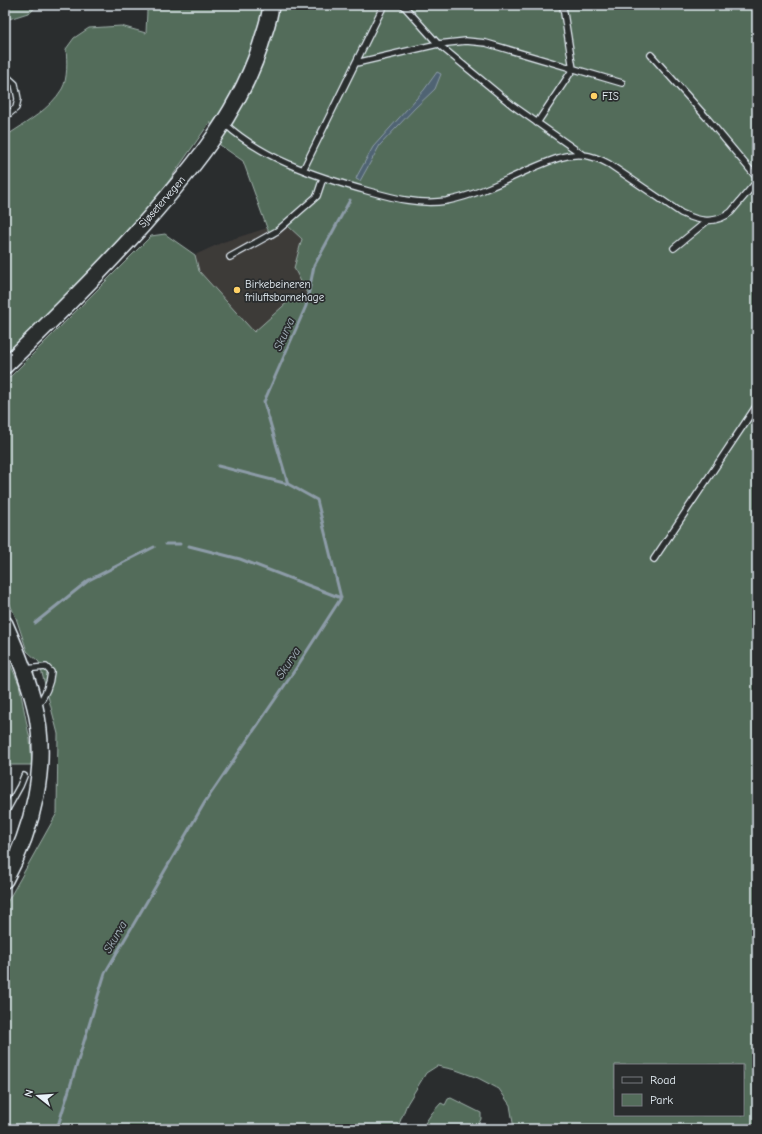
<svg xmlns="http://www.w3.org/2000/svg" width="762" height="1134" viewBox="0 0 762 1134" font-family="'Comic Neue',sans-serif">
<rect width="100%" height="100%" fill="#2a2d2e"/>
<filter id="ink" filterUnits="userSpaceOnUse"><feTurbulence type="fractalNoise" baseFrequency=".025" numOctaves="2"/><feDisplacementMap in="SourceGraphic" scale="8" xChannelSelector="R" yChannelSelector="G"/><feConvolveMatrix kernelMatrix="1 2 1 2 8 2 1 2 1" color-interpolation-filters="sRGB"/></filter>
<g filter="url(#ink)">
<path fill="#3e3a39" d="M288 226 302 239 294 268 309 297 254 332 199 271 195 255 223 242 267 228 273 238Z"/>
<path fill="#536c5a" stroke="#9eaea9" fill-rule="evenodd" d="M5 5H37L31 12 6 20Z
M144 5H757V1129H514L510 1105 499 1089 478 1078 456 1070 437 1066 426 1073 407 1104 397 1129H5V906L57 813 58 734 39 662 27 651 16 618 5 593V382L151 236 165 234 195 255 199 271 254 332 291 299 309 297 294 268 302 239 288 226 273 238 267 228 243 161 220 145 210 122 159 195 57 308 5 357V135L9 134C27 122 50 109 62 89 68 79 67 60 66 49L74 38 89 28 121 26 146 33 147 11ZM615 1065H743V1115H615Z
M5 652 19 684 30 740 32 765H5Z
M451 1098 481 1113V1119L476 1129H428L425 1127 423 1129H421L432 1113 441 1103 445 1105 448 1099Z"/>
<path fill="#506473" stroke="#8d9ca8" d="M437 72 441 74 435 89 415 108 380 145 360 181 356 179 357 176 373 147 424 90Z"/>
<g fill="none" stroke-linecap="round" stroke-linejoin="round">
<path stroke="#8d9ca8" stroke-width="3" d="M218 466 288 484
M166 544H180
M189 546 240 559 341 598
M35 623 89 580 154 547
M57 1129 105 973 205 802 291 676 341 598 317 500 288 484 264 402 306 306 314 266 350 200"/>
<g stroke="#e8f1f8" stroke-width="8">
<path id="lane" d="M403 5 438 44 512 105 583 155
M651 55 707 118 757 178
M356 63 438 44 466 41 486 43 622 83
M5 75 15 84 18 99 16 108 5 117
M224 123C263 159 317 177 368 191 393 198 419 205 446 201 474 196 502 182 528 170 545 163 564 153 583 155 593 156 600 159 609 164L681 213C698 221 715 225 731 212L757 181
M537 123 573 69 563 7 561 5
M303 170 384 5
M674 248 707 221
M230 257 277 231 317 196 323 178
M654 559 757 405
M24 669 46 667 51 672C50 684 45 696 37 706
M5 813 20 786 24 776"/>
</g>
<g stroke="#e8f1f8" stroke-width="18">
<path id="secondary" d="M5 366C52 320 99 274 143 225 193 168 243 109 264 34 267 25 270 15 271 5
M5 624C17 651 28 678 35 707 49 765 33 829 5 880"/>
</g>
<use href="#lane" stroke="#2a2d2e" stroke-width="5.5"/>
<use href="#secondary" stroke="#2a2d2e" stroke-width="15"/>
</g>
</g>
<g fill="#ffd166" stroke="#2a2d2e" stroke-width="1.5">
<circle cx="594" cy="96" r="4"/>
<circle cx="237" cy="290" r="4"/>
</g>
<g text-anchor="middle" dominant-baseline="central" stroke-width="3.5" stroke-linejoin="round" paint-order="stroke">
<g font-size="11" fill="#e8f1f8" stroke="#2a2d2e" text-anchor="start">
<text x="602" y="96">FIS</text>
<text x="245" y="284">Birkebeineren<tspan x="245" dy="13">friluftsbarnehage</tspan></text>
</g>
<g font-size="11" fill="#e8f1f8" stroke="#2a2d2e">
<text transform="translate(162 202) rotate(-49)">Sjøsetervegen</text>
</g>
<g font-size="12" font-style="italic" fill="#abb9c3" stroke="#2a2d2e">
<text transform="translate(284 334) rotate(-66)">Skurva</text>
<text transform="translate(288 663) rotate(-57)">Skurva</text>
<text transform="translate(115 937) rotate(-60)">Skurva</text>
</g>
</g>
<rect width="762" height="1134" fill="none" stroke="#2a2d2e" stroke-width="20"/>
<rect x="10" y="10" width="742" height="1114" fill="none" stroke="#e8f1f8" stroke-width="1.5" filter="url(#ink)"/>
<rect x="614" y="1064" width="130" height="52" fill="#2a2d2e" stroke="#767b7f"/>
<rect x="622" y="1077" width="20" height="6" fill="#2a2d2e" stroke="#767b7f"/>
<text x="650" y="1084" font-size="12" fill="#e8f1f8">Road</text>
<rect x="622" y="1094" width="20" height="12" fill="#536c5a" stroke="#767b7f"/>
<text x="650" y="1104" font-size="12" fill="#e8f1f8">Park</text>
<g transform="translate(38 1096) rotate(287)" stroke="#2a2d2e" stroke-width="3" paint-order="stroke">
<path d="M0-3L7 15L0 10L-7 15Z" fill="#e8f1f8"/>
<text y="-6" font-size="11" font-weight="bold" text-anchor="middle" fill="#e8f1f8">N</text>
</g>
</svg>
